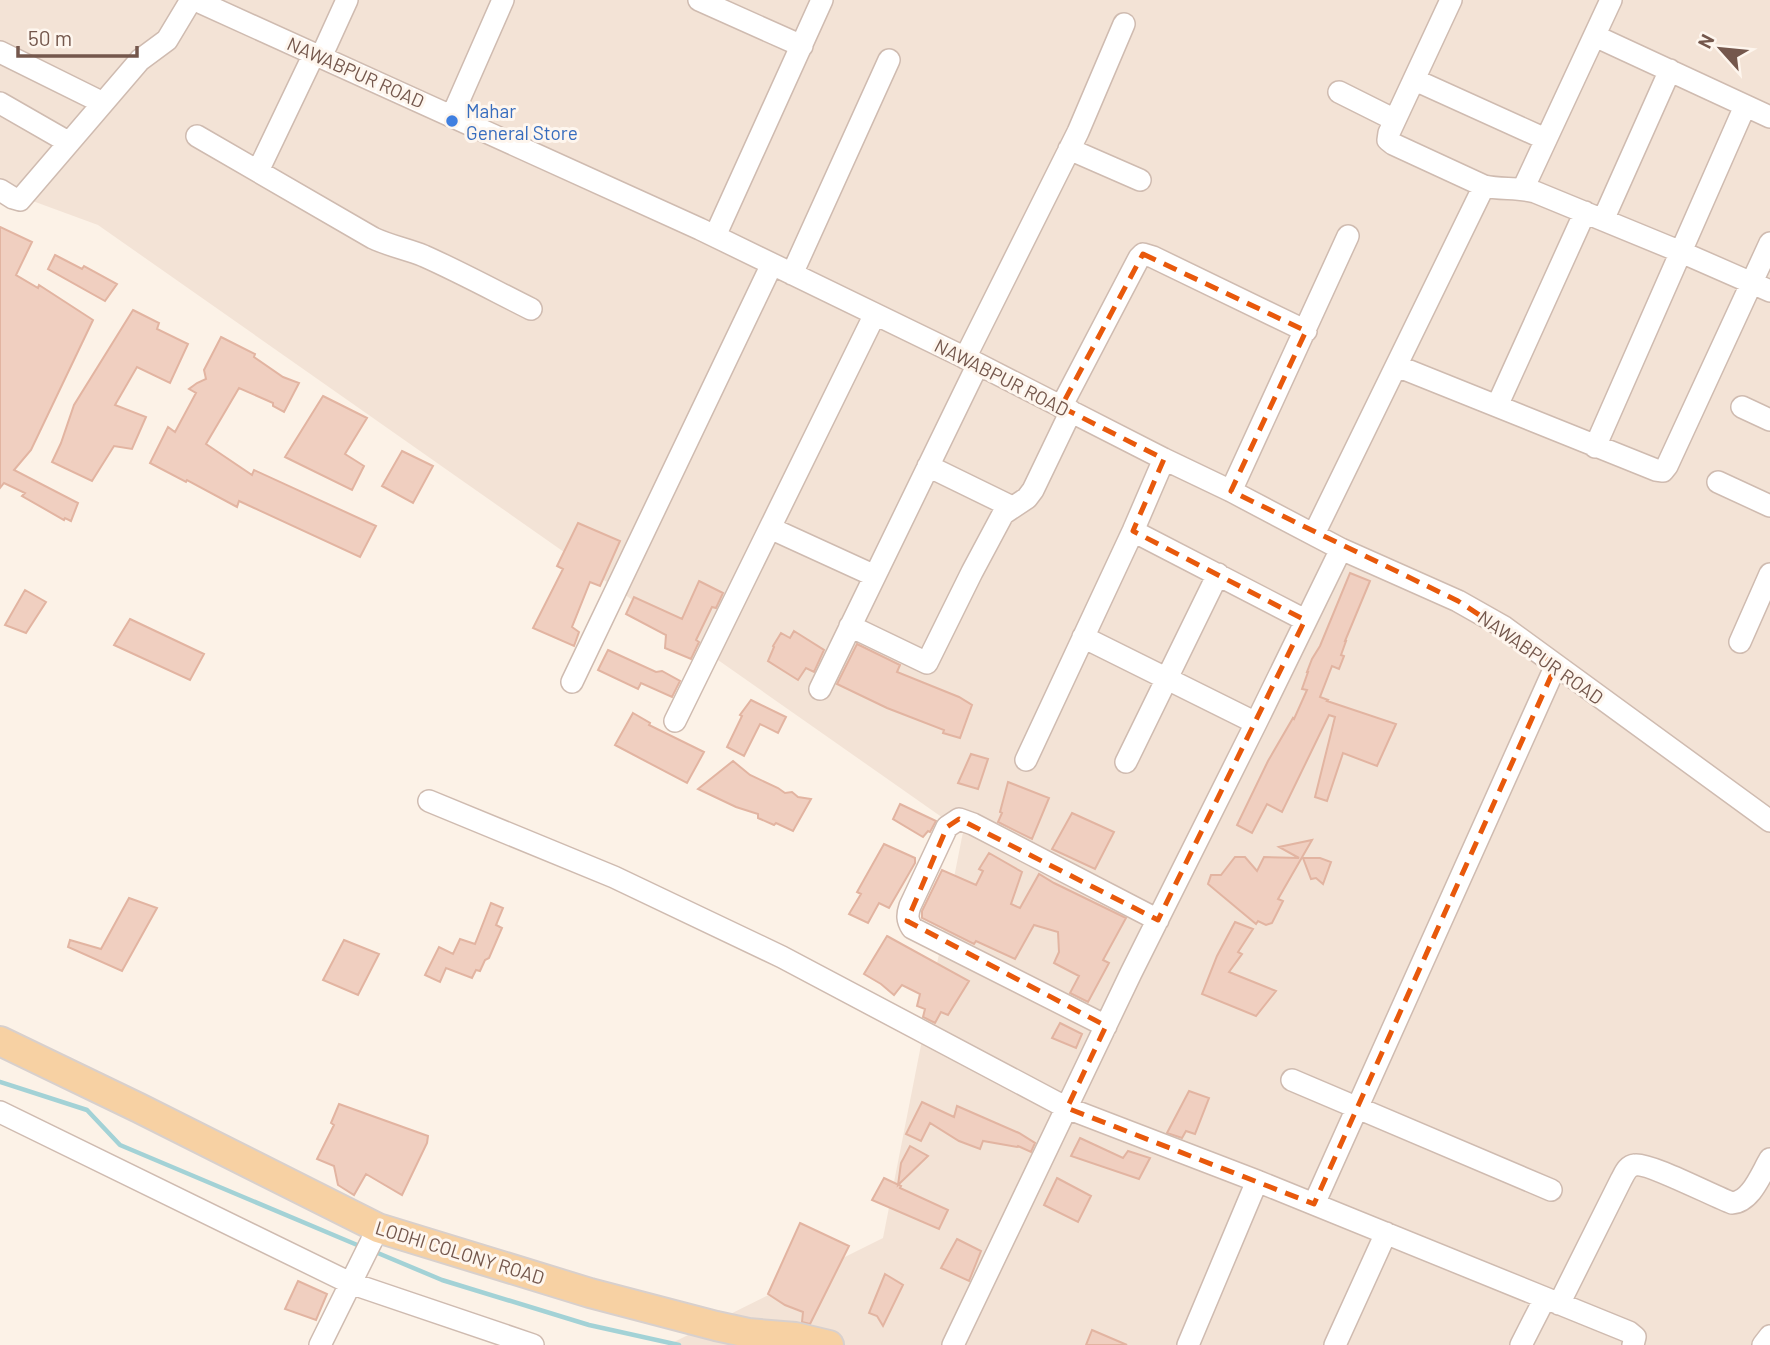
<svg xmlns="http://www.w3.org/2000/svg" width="1770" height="1345" viewBox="0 0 1770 1345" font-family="Barlow,sans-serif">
<rect width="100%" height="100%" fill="#fcf2e7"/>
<path fill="#f3e3d6" d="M0 0H1770V1345H668L883 1238 963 832 98 225 0 189Z"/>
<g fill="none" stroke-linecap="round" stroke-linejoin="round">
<path stroke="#a3d2d6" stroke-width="4.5" d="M0 1082 87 1110 120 1145 362 1247
M373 1251 442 1280 589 1325 679 1345"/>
</g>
<path fill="#f0cfc0" stroke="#e2b4a1" stroke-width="2" d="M0 227 32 242 16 275 38 288 39 285 93 320 31 450 14 470 78 503 71 521 65 518 64 520 22 496 25 493 4 483 0 488Z
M55 255 82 269 84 266 117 284 105 301 48 269Z
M133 310 159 323 157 329 188 344 170 383 137 367 115 405 146 417 132 449 114 446 92 481 52 462 61 443 74 405Z
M221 337 255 354 254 357 283 377 299 383 284 412 273 406V403L239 388 206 444 252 475 254 470 376 526 360 557 239 501 237 507 187 480 186 482 150 463 168 427 175 432 196 393 189 389 197 383 206 379 204 370Z
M323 396 367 418 345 454 364 466 352 490 285 457Z
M402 451 433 466 413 503 382 486Z
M578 523 620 541 600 586 590 582 572 627 579 632 574 646 533 628 563 569 557 566Z
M1350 573 1370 581 1345 641H1346L1341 655 1344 656 1339 669 1332 666 1320 697 1328 700 1327 701 1396 724 1377 766 1343 753 1327 801 1315 797 1335 717 1329 715 1282 812 1267 804 1252 833 1237 825 1268 761 1293 718 1294 719 1307 690 1302 689 1308 672H1307L1312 659 1320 646Z
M699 581 723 593 716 608 712 607 696 640 699 642 691 659 665 648 666 635 626 614 634 597 682 619Z
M25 590 46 602 26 633 5 625Z
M130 619 204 654 190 680 114 645Z
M794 631 824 650 814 672 806 668 798 680 768 661 774 647 773 646 781 633 790 638Z
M857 644 900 665 897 672 959 697 972 705 960 738 943 733 944 730 887 708 837 684Z
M608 650 656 672 662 671 680 681 672 697 641 683 638 689 598 670Z
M751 700 786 717 778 733 760 724 744 756 727 747 742 716 740 715Z
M633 713 650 723 649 725 704 752 687 783 615 745Z
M971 754 988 759 978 789 958 783Z
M733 761 750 775 778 788 785 793 792 792 798 797 811 799 793 831 776 823 774 825 758 818V814L736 807 698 789Z
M1008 782 1049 798 1032 839 998 822 1002 813 1000 812Z
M900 804 936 821 930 832 928 831 923 837 893 819Z
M1072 813 1114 832 1095 869 1052 849Z
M1312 840 1278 899 1283 901 1272 923 1266 925 1258 921 1256 924 1208 884 1211 875H1221L1235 857H1245L1257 871 1264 857 1299 858 1279 847Z
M884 844 915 858V863L889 908 879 903 868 923 849 914 861 894 857 892Z
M989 853 1022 872 1011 904 1020 908 1039 874 1054 883 1126 918 1103 960 1109 963 1088 1002 1070 993 1079 976 1054 963 1059 952 1058 932 1034 925 1015 959 976 941 974 944 922 918V911L942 870 976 885 983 871 979 869Z
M1303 858H1320L1331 862 1323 884 1316 878 1311 879Z
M129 898 157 908 122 971 68 947 70 940 101 949Z
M491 903 503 908 496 925 502 928 489 958 485 960 480 971 476 970 472 978 446 968 440 982 425 975 439 947 453 954 460 939 475 944Z
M1235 922 1253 929 1238 952 1242 954 1229 972 1276 991 1256 1016 1202 994 1217 956Z
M887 936 969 981 948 1015 941 1012 935 1023 923 1017 925 1009 917 1006 920 994 902 985 894 995 881 984 864 974Z
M344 940 379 954 358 995 323 980Z
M1060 1023 1082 1034 1076 1048 1052 1038Z
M1189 1091 1209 1098 1195 1134 1186 1131 1182 1138 1167 1133Z
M922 1102 954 1117 957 1106 1019 1133 1035 1143 1031 1152 1018 1146 1017 1147 983 1141 980 1149 959 1141 930 1123 921 1141 906 1134Z
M339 1104 428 1136 427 1143 402 1195 366 1174 354 1195 338 1185 334 1166 317 1159 334 1125 331 1123Z
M1080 1138 1123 1158 1128 1151 1150 1158 1139 1179 1071 1156Z
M910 1146 928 1156 898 1185 901 1163Z
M884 1178 901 1186 900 1188 948 1210 939 1229 872 1200Z
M1057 1178 1091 1196 1078 1222 1044 1205Z
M800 1223 849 1246 810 1324 802 1322 803 1312 785 1305 768 1294Z
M957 1239 981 1251 969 1281 941 1268Z
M885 1274 903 1285 883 1326 877 1316 869 1313Z
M298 1281 327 1294 316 1320 285 1309Z
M1092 1330 1127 1345H1086Z"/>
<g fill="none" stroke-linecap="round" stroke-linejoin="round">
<g stroke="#cfbbb0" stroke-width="24">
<path id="minor" d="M195 0 700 229 978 364 1164 459 1231 491 1341 549 1458 601 1504 627 1770 821
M699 0 802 46
M1451 0 1389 133 1388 140 1393 144 1484 186C1501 190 1518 187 1535 192L1681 252 1770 291
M1595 36 1770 117
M0 52 103 103
M321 57 347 0
M1415 80 1541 137
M1339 92 1395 120
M0 103 68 142
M452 116 503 0
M197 136 373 238C390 246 407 249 424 256 460 272 495 291 531 309
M1069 149 1140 180
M258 171 314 54
M1523 189 1611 0
M0 190 13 198 20 200 140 60 167 40 191 0
M1603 220 1670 70
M715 236 822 0
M792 274 889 60
M965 358 1078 132 1124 24
M1397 366 1656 470 1663 471 1667 466 1770 243
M1497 406 1585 212
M1061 407 1139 258 1143 254 1153 257 1306 331
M1742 407 1770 420
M1595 447 1745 106
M928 466 1012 507
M1718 482 1770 506
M1231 491 1348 236
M770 528 875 576
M1133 531 1305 620
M1314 534 1484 186
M850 626 927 663 972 572 1003 514 1027 498 1033 490 1071 411
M1083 637 1256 723
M1740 642 1770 574
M572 682 772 264
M820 689 978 364
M675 721 875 314
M1026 760 1133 531 1164 459
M1126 762 1218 574
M429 801 614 877 782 957 1067 1108 1257 1181 1629 1332 1635 1337 1633 1345
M1106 1026 912 928C907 920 907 915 910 906L947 827 959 819 973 824 1158 920
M1292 1080 1551 1190
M0 1112 350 1283 533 1345
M1314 1204 1556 665
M1559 1304 1621 1180C1625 1173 1627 1166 1635 1165 1648 1162 1715 1197 1732 1203 1751 1202 1761 1174 1770 1159
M320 1345 378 1228
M953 1345 1131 973 1256 723 1341 549
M1188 1345 1257 1181
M1335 1345 1386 1233
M1521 1345 1545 1298
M1763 1345 1770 1336"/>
</g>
<g stroke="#d8d0cd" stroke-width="32">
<path id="major" d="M0 1041 139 1108 378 1228 590 1293 716 1326 748 1333 795 1337 829 1345"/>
</g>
<use href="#minor" stroke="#fff" stroke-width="21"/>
<use href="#major" stroke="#f7d1a3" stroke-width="28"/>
</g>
<path fill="none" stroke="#e8590c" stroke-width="5" stroke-dasharray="14 9" stroke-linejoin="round" d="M1143 254 1306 331 1231 491 1458 601 1556 665 1314 1204 1067 1108 1106 1026 907 921 947 827 959 819 1158 920 1305 620 1133 531 1164 459 1061 407Z"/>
<circle fill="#3f7fe0" stroke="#fef6ee" stroke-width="2.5" cx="452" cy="121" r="7"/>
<g text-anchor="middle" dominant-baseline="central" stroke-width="6" stroke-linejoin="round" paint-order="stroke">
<g font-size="19" fill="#74574c" stroke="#fef6ee">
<text transform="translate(356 72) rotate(24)">NAWABPUR ROAD</text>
<text transform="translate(1002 377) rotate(27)">NAWABPUR ROAD</text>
<text transform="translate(1541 657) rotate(35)">NAWABPUR ROAD</text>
<text transform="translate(460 1252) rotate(17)">LODHI COLONY ROAD</text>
</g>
<g font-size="19" fill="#366cbe" stroke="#fef6ee" text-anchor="start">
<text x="466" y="110">Mahar<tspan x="466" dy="22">General Store</tspan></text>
</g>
</g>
<g transform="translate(1721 49) rotate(297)" stroke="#fef6ee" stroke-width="5" paint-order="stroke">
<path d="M0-5L12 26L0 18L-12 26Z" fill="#74574c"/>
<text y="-10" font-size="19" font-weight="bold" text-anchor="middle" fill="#74574c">N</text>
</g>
<path d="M18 46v10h119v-10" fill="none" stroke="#74574c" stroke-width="3.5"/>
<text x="28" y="46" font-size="21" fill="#74574c" stroke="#fef6ee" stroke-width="5" paint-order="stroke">50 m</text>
</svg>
